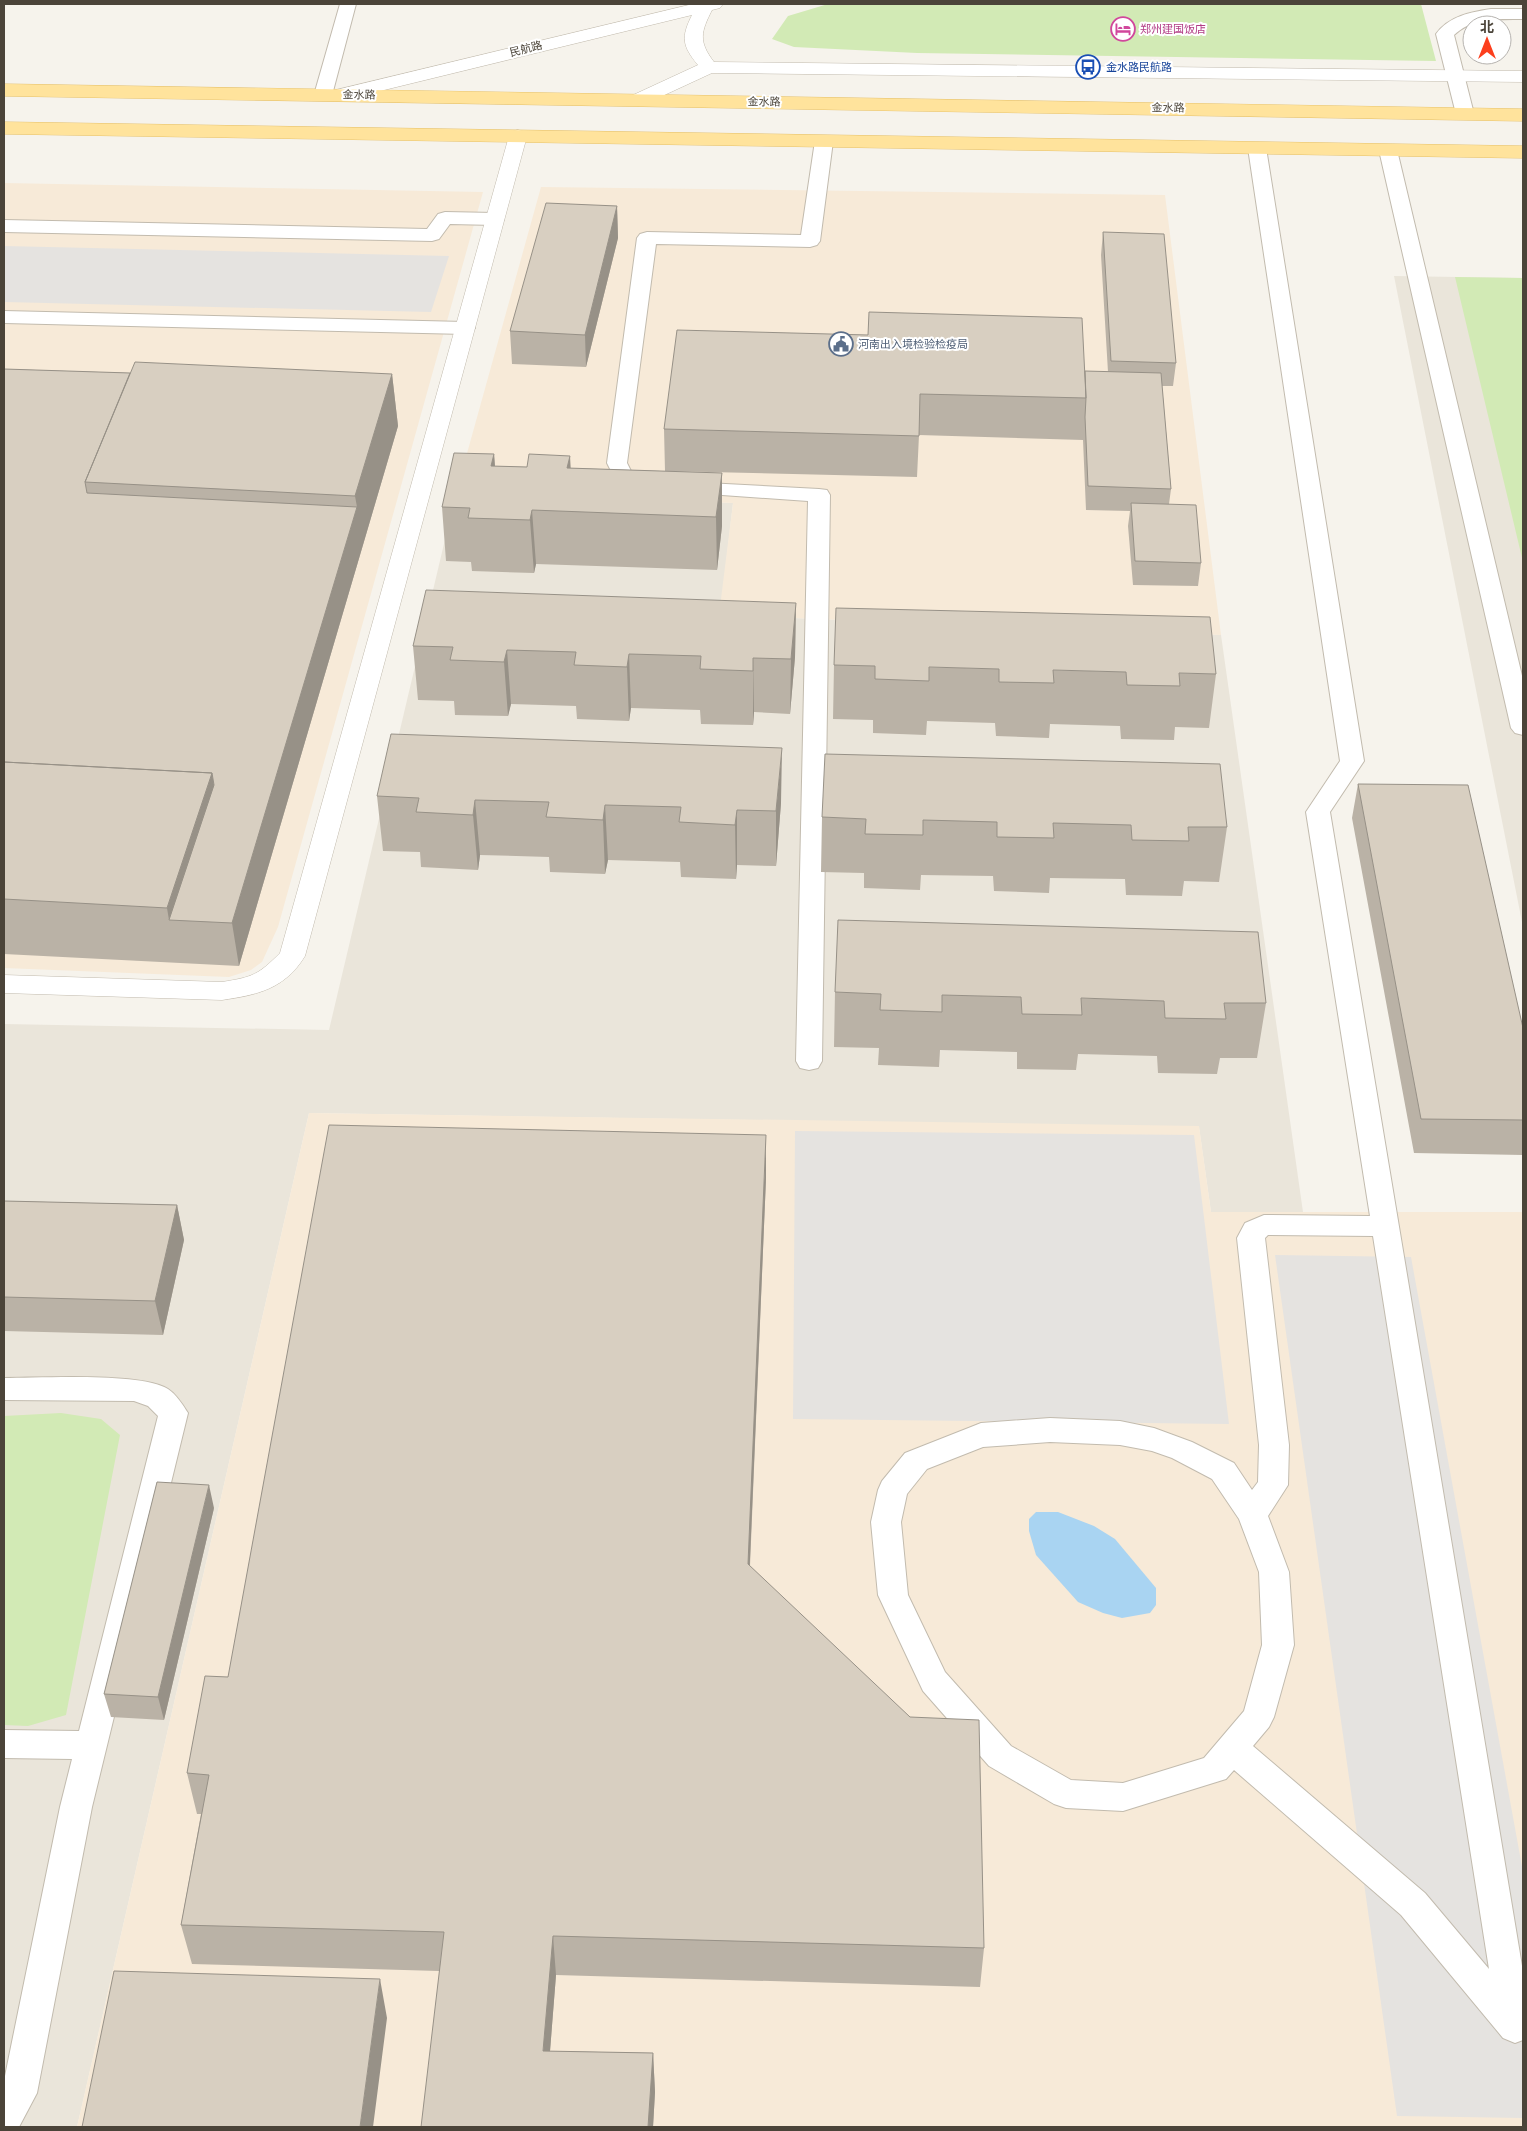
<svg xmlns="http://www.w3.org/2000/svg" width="1527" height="2131" viewBox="0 0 1527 2131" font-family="'Source Sans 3','Noto Sans SC',sans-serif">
<rect width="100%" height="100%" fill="#f6f3ec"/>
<path fill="#eae5da" d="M1394 276 1523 278V927Z
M456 493 733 503 720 615 1221 635 1303 1212H1211L1199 1127 309 1113 77 2127H4V1024L329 1030Z"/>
<path fill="#f7ead8" d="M4 183 483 192 278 927 262 962 251 970 229 977 4 968Z
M541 187 1165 195 1221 635 719 615 733 503 456 493Z
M309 1113 1199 1126 1211 1212H1523V2127H77Z"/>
<path fill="#d2eab5" d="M828 4H1421L1436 61 917 53 794 47 772 39 788 16Z
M1455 277 1523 278V562Z
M61 1413 101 1419 120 1435 66 1715 28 1726 4 1725V1416Z"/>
<path fill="#e5e3e0" d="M4 246 449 256 431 312 4 302Z
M795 1131 1194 1135 1229 1424 793 1419Z
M1275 1255 1411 1257 1523 1872V2118L1397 2116Z"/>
<path fill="#a9d4f2" d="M1036 1512H1058L1094 1526 1115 1539 1156 1588V1605L1150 1613 1122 1618 1103 1613 1078 1602 1036 1555 1029 1531V1519Z"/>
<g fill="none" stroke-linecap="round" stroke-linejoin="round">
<g stroke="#c2bbae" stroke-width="2">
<path id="lane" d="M340 4H356L332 95 329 99 323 100 317 99 314 95Z
M1491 9H1523V19C1499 19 1473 17 1454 35L1474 114 1471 118 1465 119 1459 118 1456 114 1436 34C1449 16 1471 12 1491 9Z
M824 136 830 137 833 141 820 241 817 245 810 247 656 244 627 463 632 473 656 479 660 483 656 487 649 489 616 481 607 463 637 238 640 234 647 232 801 235 815 141 818 137Z
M1257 143 1263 144 1266 148 1364 761 1330 812 1523 1972V2040L1515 2043 1503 2038 1401 1915 1234 1770 1226 1779 1123 1811 1066 1808 1054 1804 989 1766 923 1691 878 1595 871 1522 878 1490 882 1481 905 1453 971 1427 981 1423 1050 1418 1120 1421 1154 1428 1192 1442 1234 1463 1252 1490 1258 1482 1259 1445 1237 1238 1245 1223 1264 1215 1370 1216 1306 812 1340 761 1248 148 1251 144ZM1268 1235 1373 1236 1489 1969 1425 1893 1253 1746 1269 1727 1274 1717 1294 1645 1289 1572 1268 1516 1288 1485 1289 1445 1265 1238ZM1050 1442 1120 1445 1152 1451 1172 1458 1212 1479 1239 1519 1259 1572 1262 1645 1244 1711 1204 1758 1123 1783 1071 1780 1011 1746 945 1672 908 1595 901 1522 907 1494 927 1469 983 1447Z
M1388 145 1394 146 1397 150 1523 680V735L1515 733 1511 728 1379 150 1382 146Z
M445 212 495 213 502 215 504 219 502 223 495 225 450 224 439 239 432 241 4 232V220L427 229 438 214Z
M4 311 465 322 472 324 475 328 472 332 465 334 4 323Z
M687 482 819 489 827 490 830 495 822 1061 818 1068 809 1070 800 1068 796 1061 808 501 680 492 676 488 680 484Z
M4 1378C39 1378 142 1372 168 1389 176 1394 183 1405 188 1413L92 1807 37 2093 19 2127H4V2081L60 1807 72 1759 4 1758V1730L79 1731 158 1416 148 1406 134 1401 4 1400Z"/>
</g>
<g stroke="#c2bbae" stroke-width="1">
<path id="street" d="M693 4H723L720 8 712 10C701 32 698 41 714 62L1523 71V82L712 73 645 104 638 106 631 104 629 100 631 96 698 65C682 46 681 37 692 15L339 101 332 99 330 95 332 91Z
M518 130 525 132 527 136 305 956C285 989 257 995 222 1000L4 993V975L222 982C253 977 258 975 280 953L509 136 511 132Z"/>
</g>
<g stroke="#e6c16a" stroke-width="1">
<path id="primary" d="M4 84 1523 109V121L4 96Z
M4 122 1523 146V158L4 134Z"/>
</g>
<use href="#lane" fill="#fff" fill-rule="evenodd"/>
<use href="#street" fill="#fff" fill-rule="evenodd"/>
<use href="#primary" fill="#ffe39c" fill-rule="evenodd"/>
</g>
<path fill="#bab2a6" d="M617 206 618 238 586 367 512 364 510 331Z
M1103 232 1176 363 1173 386H1162L1171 489 1169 504 1201 563 1198 586 1133 585 1128 526 1130 511 1086 510 1083 440 919 435 917 477 665 471 664 429 868 335 1085 371 1108 372 1101 255Z
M4 369 130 373 392 374 398 426 239 966 4 954Z
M494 454 495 466 527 467 570 456V468L722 473V526L717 570 536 564 534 573 472 571 471 562 446 561 442 507Z
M796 603 795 657 790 714 754 712 753 725 701 724 700 710 631 708 629 721 577 719 576 706 511 704 508 716 455 715 454 701 418 700 413 646Z
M834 665 1216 674 1209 728 1175 727 1174 740 1121 739 1120 726 1050 724 1049 738 996 736 995 723 927 721 926 735 873 733V720L833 719Z
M1358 784 1523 1028V1155L1414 1153 1352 818Z
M377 796 781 803 776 866 737 865 736 879 681 877 680 862 608 860 605 874 550 872 549 857 480 855 478 870 421 867 420 852 383 851Z
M822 817 1227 827 1219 882 1184 881 1182 896 1126 895 1125 879 1050 878 1049 893 994 891 993 876 921 875 920 890 864 888V873L821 872Z
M835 992 1266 1003 1257 1058H1220L1217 1074 1158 1073 1157 1056 1078 1054 1076 1070 1017 1069V1052L940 1050 939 1067 878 1065 879 1048 834 1047Z
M766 1178 750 1566 984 1948 980 1987 556 1975 550 2051 653 2053 655 2092 653 2127 439 1971 192 1964 181 1925 201 1814H197L187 1773 228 1677Z
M4 1201 177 1205 184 1240 163 1335 4 1331Z
M214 1508 164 1720 111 1717 104 1694Z"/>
<path fill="#979187" d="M617 206 618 238 586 367 585 335Z
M392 374 398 426 239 966 232 923 357 507 355 496Z
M494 454 498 507 491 466Z
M570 456 573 509 567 468Z
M722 473V526L717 570 716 517Z
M532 510 536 564 534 573 530 520Z
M796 603 795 657 790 714 791 659Z
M507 650 511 704 508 716 504 662Z
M629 654 631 708 629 721 627 667Z
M753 658 754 712 753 725Z
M782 748 781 803 776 866V811Z
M212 773 221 827 169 920 167 908Z
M475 800 480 855 478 870 473 815Z
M605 805 608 860 605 874 603 820Z
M737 810V865L736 879 735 825Z
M766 1135V1178L748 1606V1564Z
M177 1205 184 1240 163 1335 155 1301Z
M209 1485 214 1508 164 1720 158 1697Z
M553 1936 556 1975 547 2089 543 2051Z
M380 1979 387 2018 373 2127H360Z
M653 2053 655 2092 653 2127H648Z"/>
<path fill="#d8cfc1" stroke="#979187" d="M546 203 617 206 585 335 510 331Z
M1103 232 1164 234 1176 363 1111 361Z
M869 312 1082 318 1086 398 920 394 919 436 664 429 677 330 868 335Z
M135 362 392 374 355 496 85 482Z
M4 369 130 373 85 482 87 493 357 507 232 923 169 920 214 785 212 773 4 762Z
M1085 371 1161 373 1171 489 1088 486 1085 417 1086 398Z
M454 453 494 454 491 466 527 467 529 454 570 456 567 468 722 473 716 517 532 510 530 520 468 518 470 508 442 507Z
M1131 503 1196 505 1201 563 1135 561Z
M426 590 796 603 791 659 753 658V671L700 669 701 656 629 654 627 667 574 665 576 652 507 650 504 662 450 660 453 647 413 646Z
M836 608 1210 617 1216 674 1179 673 1180 686 1127 685 1126 672 1053 670 1054 683 999 682V669L929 667V681L875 679V666L834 665Z
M391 734 782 748 776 811 737 810 735 825 679 822 681 807 605 805 603 820 546 817 549 802 475 800 473 815 416 812 419 798 377 796Z
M825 754 1220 764 1227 827H1188L1189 841 1132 840 1131 825 1053 823 1054 838 997 837V822L923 820V835L865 834 866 819 822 817Z
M4 762 212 773 167 908 4 899Z
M1358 784 1468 785 1523 1028V1120L1421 1119Z
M838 920 1258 932 1266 1003H1224L1226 1019 1165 1018 1164 1001 1081 998 1082 1015 1022 1014 1021 997 942 995V1012L880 1010 881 994 835 992Z
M329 1125 766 1135 748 1564 910 1717 979 1720 984 1948 553 1936 543 2051 653 2053 648 2127H421L444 1932 181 1925 209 1775 187 1773 205 1676 228 1677Z
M4 1201 177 1205 155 1301 4 1297Z
M157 1482 209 1485 158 1697 104 1694Z
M114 1971 380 1979 360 2127H82Z"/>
<defs>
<g id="hotel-ring" transform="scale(1.25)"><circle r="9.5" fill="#fff" stroke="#d1479c" stroke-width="1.5"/><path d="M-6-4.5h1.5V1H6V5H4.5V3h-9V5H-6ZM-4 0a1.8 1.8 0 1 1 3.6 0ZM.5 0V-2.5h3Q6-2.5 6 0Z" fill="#d1479c"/></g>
<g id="bus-ring" transform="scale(1.25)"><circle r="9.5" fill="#fff" stroke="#1a4fb4" stroke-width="1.5"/><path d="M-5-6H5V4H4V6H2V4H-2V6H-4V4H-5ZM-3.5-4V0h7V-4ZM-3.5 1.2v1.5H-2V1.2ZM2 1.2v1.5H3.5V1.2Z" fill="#1a4fb4"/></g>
<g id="civic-ring" transform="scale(1.25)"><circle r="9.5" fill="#fff" stroke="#5c6f8a" stroke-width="1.5"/><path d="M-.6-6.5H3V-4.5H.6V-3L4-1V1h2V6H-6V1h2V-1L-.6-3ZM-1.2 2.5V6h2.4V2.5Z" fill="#5c6f8a"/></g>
</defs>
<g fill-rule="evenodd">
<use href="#hotel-ring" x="1123" y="29"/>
<use href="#bus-ring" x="1088" y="67"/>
<use href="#civic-ring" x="841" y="344"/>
</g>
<g text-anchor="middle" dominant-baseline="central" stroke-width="4" stroke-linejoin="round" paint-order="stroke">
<g font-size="11" fill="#b23c85" stroke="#fff" text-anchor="start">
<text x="1140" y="29">郑州建国饭店</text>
</g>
<g font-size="11" fill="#4b4439" stroke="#fff">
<text transform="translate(526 49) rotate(-14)">民航路</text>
<text transform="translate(359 95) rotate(1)">金水路</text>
<text transform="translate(764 102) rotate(1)">金水路</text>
<text transform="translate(1168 108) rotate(1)">金水路</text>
</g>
<g font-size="11" fill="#164399" stroke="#fff" text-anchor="start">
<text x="1106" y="67">金水路民航路</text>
</g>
<g font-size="11" fill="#4e5e75" stroke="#fff" text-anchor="start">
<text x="858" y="344">河南出入境检验检疫局</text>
</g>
</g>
<rect width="1527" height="2131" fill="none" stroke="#4b4439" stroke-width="10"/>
<g transform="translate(1487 40)"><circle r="24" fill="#ffffff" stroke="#b7b4b0"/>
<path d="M0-4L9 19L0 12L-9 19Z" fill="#fc3f1d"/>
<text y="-8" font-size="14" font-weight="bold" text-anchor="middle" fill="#4b4439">北</text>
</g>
</svg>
